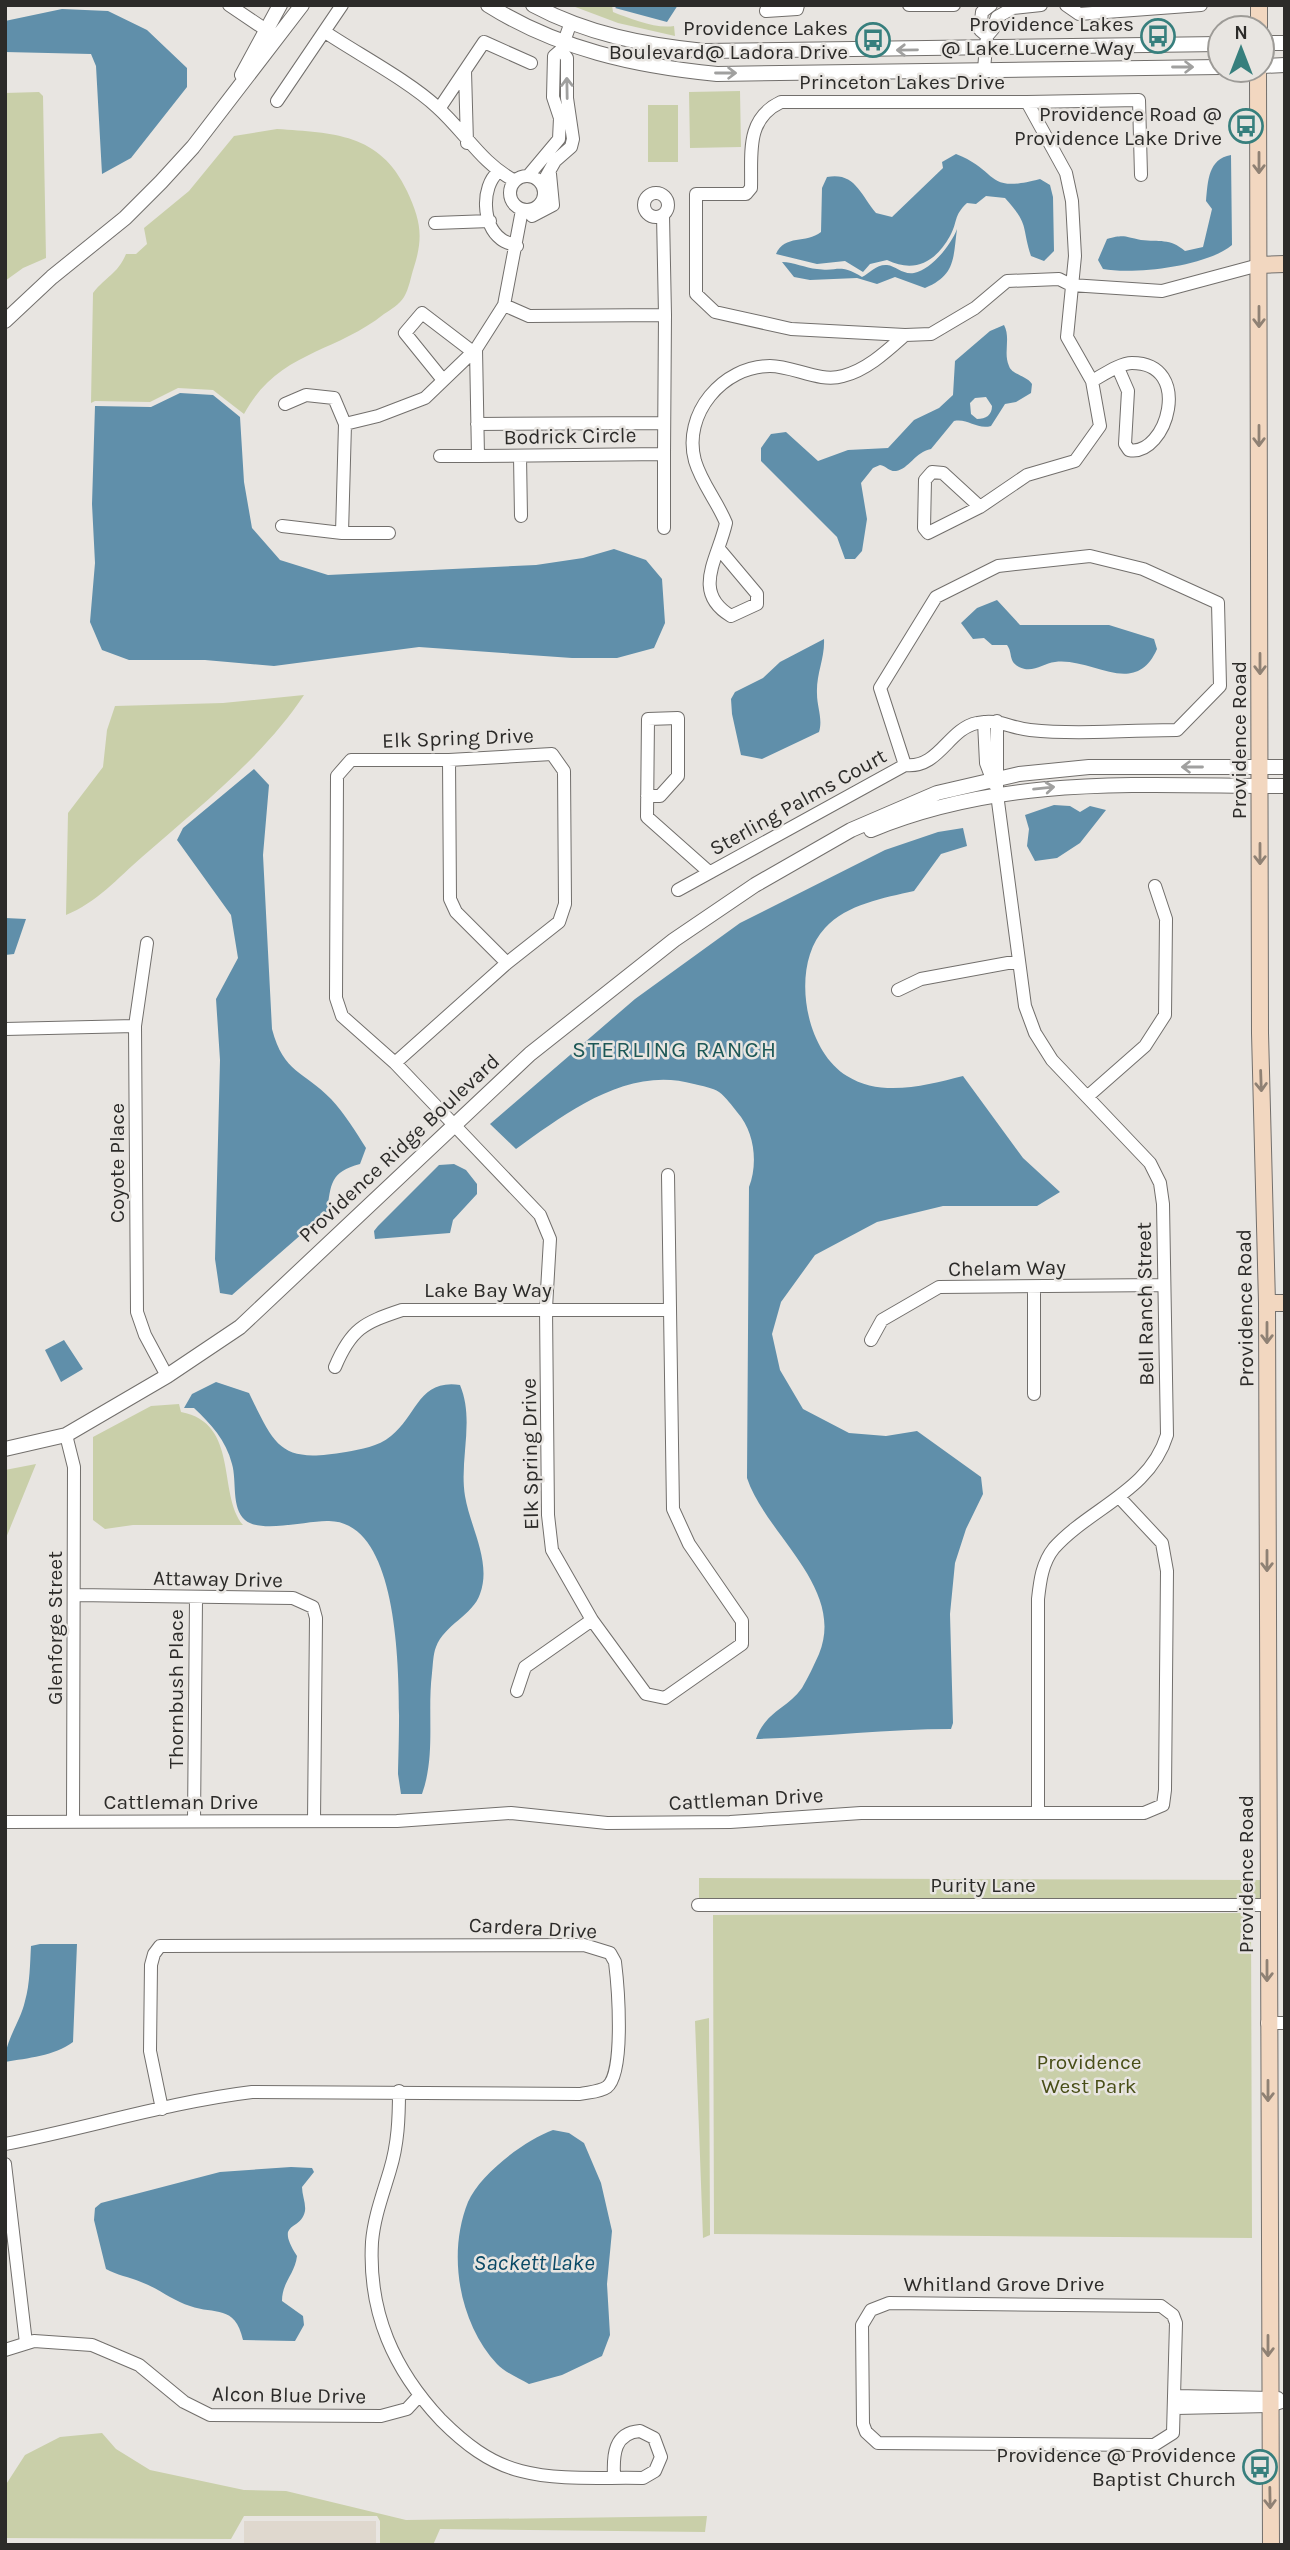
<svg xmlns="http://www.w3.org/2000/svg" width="1290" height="2550" viewBox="0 0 1290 2550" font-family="Karla,sans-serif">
<rect width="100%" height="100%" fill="#e8e5e1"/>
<path fill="#dfd8ce" d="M244 2521H376V2545H244Z"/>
<path fill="#c9cfa9" d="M570 5H612L613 12C631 19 656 29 674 26L675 36 618 23Z
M740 91 741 147 690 148 689 92Z
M39 92 43 96 46 258 23 268 5 281V93Z
M648 105H678V162H648Z
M277 129C333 133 380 133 407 191 420 219 424 236 414 267 411 276 409 289 404 297 400 304 390 310 384 314 334 354 278 351 244 414L213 390 178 388 150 402 95 401 91 403 93 293C106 276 117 275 126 254H136L147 244 144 228 189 191 234 136Z
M304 695C263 757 198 808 142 857 118 878 96 903 66 915L68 813 103 767 107 730 115 706 223 703Z
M179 1404 181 1412C240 1423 217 1494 243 1525H133L105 1529 93 1520V1437L151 1406Z
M36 1464 6 1538 5 1555V1470Z
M699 1878 1261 1880V1899H699Z
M1251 1913 1252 2238 714 2234 713 1915Z
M709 2018 710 2235 703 2238 695 2021Z
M102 2433 116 2449 150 2470 244 2490 286 2491 406 2520 707 2516 705 2532 440 2529 433 2545H380V2521L377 2516H244L231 2539 5 2538V2486L25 2455 60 2437Z"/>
<path fill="#608faa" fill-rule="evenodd" d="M618 5H678L667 22 615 8Z
M62 9 108 11 147 30 187 68V87L131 158 102 174 96 66 91 54 5 52V21Z
M956 154C1000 171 984 194 1040 179L1050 185 1053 197 1054 251 1044 261 1031 256C1021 225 1030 226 1005 198L986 196 976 204 967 203C953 216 958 222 950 236 935 263 914 273 887 260L870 264 863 272 845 261 817 264 776 254C785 234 806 244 821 232L822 188 827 177C855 172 860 194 876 213L892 217 943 168 942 162Z
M1231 155 1232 245C1208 266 1134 275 1103 269L1098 260 1107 239C1125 234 1125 237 1141 240 1159 242 1170 238 1185 251L1203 247 1212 209 1206 201C1208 181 1208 159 1231 155Z
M957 229C953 258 956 275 925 288L895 277 877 284 857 278 810 280 794 277 782 262C794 262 805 268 817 269 840 272 838 263 862 277 870 273 877 264 887 265 896 266 903 275 914 273 932 269 951 245 957 229Z
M1004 325C1011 338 1003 353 1009 366 1012 375 1026 375 1032 384L1031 393 1016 402 1005 404 991 426C977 430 968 418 954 421L931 449C915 452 909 469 896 471 890 472 886 466 880 465L873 468 861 483 867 519 862 551 855 559H845L837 537 761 461V448L771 434 786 432 818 461 848 450 888 448 914 420 939 408 953 395 955 361 990 331ZM986 397 992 406C992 415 986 419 977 419L971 414 970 403 975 398Z
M180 393 213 395 240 417 244 482 252 528 280 560 328 575 536 565 583 558 614 549 646 560 662 579 665 623 654 648 617 658H572L419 647 274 666 205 660H129L102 650 90 622 95 563 92 504 95 406 151 407Z
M997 600 1020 625H1109L1154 639 1157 649C1135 699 1092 657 1055 662 1043 663 1033 674 1019 667 1008 661 1013 653 1007 645H992L984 638 973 639 961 623 977 608Z
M824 639C825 658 816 674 817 694 817 707 823 719 819 732L762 759 741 755 732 714 731 699 735 692 763 678 780 662Z
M254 769 269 785 263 855 272 1029C284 1074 303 1070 331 1099 345 1114 356 1132 366 1148L360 1164C330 1172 331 1184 327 1212L232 1295 220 1293 215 1259 220 1060 216 999 238 958 231 915 177 840 183 828Z
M1054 805 1070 806 1080 812 1090 806 1106 810 1080 843 1057 858 1035 861 1027 846 1029 829 1025 815Z
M963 828 967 846 941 854 914 891C884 898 847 904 825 928 790 965 804 1050 847 1076 882 1098 927 1085 963 1076L1023 1158 1060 1192 1037 1206H943L877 1222 815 1255 781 1302 772 1334 780 1370 803 1409 849 1433 886 1436 917 1431 981 1477 983 1494 966 1529 955 1563 950 1614 953 1723 951 1729C886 1729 822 1737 756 1739 766 1711 787 1709 802 1688 808 1678 814 1665 819 1654 846 1588 766 1535 747 1478L749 1187C758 1164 755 1132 737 1112 732 1106 726 1097 719 1092 713 1088 702 1086 694 1084 628 1065 566 1113 516 1149L490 1124 635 999 740 923 885 850 938 832Z
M5 918 26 919 14 954 5 955Z
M454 1164 466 1170 477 1184V1194L453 1220 450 1233 375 1239 374 1231 378 1226 439 1165Z
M64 1340 83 1369 61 1382 45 1350Z
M216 1382 249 1393C276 1449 281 1463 346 1452 361 1449 378 1447 391 1436 417 1416 418 1379 460 1385 475 1421 459 1459 465 1496 470 1527 492 1562 480 1594 473 1615 444 1625 436 1647 433 1654 433 1665 432 1673 427 1714 436 1755 422 1794H401L398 1774C399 1718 410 1522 329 1521 308 1520 261 1534 245 1520 231 1508 237 1481 232 1464 226 1440 211 1424 194 1408H184L192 1394Z
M40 1944H77L73 2042C54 2056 28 2058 5 2062 5 2040 20 2023 25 2001 30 1984 30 1963 31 1946Z
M553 2130 569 2133 584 2143 601 2183 612 2231 607 2284 610 2335 602 2356 562 2375 529 2384C519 2378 504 2372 497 2364 459 2323 447 2254 468 2202 480 2174 525 2140 553 2130Z
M291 2167 312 2168 314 2172 302 2187C302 2195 306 2203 305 2211 301 2232 274 2220 297 2256 295 2274 282 2282 282 2301L303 2316 304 2325 295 2341 243 2340C235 2304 215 2315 190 2306 173 2301 158 2288 141 2282 130 2277 116 2275 106 2269L94 2220 95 2208 101 2203 220 2172Z"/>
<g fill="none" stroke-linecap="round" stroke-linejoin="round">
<g stroke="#726f6c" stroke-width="14">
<path id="minor" d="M229 5 272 34
M768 5 766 11 797 9 798 5
M909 5H954
M1066 5 1079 14 1201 5
M325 32C358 54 409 81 437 107 465 132 481 163 515 181
M987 36 980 30 982 12 991 5
M984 69 987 36 993 29 997 17 1013 8 1041 5
M465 71 467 143
M277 101 342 5
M1027 102 1139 100 1141 175
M439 109 484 42 531 63
M498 172C481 187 482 225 501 239 504 242 512 244 517 246
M510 193a17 17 0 1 1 34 0a17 17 0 1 1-34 0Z
M528 176 559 139 560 118 553 97 554 56 561 50 571 22
M542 184 555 161 571 147 573 139 567 98V58L561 50
M644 205a12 12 0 1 1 24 0a12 12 0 1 1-24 0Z
M663 215 665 315
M532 216 553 205 550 174
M435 223 490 221
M476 349 478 456 664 454 665 315 529 316 504 305
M443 380 405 333 422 313 473 352
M1092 381C1103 375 1120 363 1132 363 1194 363 1167 457 1129 450L1125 444 1128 391 1118 368
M285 404 306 395 334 398 345 424
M477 424 664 423
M440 456H478
M520 456 521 516
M980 507 943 473 932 472 925 480 924 528 928 533 980 507 1027 475 1075 461 1100 426 1092 381 1067 337 1075 256 1072 201 1066 173 1027 102H781C745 119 752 154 751 188L746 194H696V294L715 312 791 329 905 335 931 334 975 308 1007 281 1059 279 1071 285 1162 291 1259 265
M282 526 342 533H389
M664 528V454
M342 533 345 424 378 416 425 398 476 349 504 305 522 210
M720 550 757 594V604L731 616C691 592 718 559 726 523 717 501 702 484 695 461 682 414 723 366 770 366 794 366 819 383 843 376 867 370 887 351 905 335
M1090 556 1143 569 1218 603 1220 686 1177 730C1129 730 1078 735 1030 730 1010 728 998 718 977 723 948 729 939 769 905 765L880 688 936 597 998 566Z
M997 721V794L1025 1006 1035 1033 1052 1060 1150 1163 1160 1183 1163 1204 1167 1435C1150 1491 1090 1508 1054 1548 1042 1563 1040 1581 1038 1599V1810
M984 722 986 763 994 784
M449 760 450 899 456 912 507 963
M647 796H660L678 776V718L648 719 647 817 709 872
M678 890 905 765
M147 943 135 1026 137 1312 145 1335 167 1376
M898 990 921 979 1019 961
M5 1029 135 1026
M395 1063 507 963 559 922 565 904 564 771 552 754 449 760H351L337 776 336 998 342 1016 395 1063 540 1215 550 1239 546 1308 548 1515 552 1550 592 1620 646 1694 665 1698 742 1644V1621L689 1544 673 1509 668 1175
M1087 1097 1145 1046 1165 1015 1166 919 1155 886
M871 1340 882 1320 939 1287 1164 1285
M335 1367C351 1329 363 1323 402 1310H668
M1034 1394V1287
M66 1435 74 1467 73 1822
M75 1595 293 1598 313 1607 316 1618 314 1821
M517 1691 525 1667 592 1620
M194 1821 196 1599
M5 1822 397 1821 511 1813 607 1823 730 1822 861 1813H1144L1163 1805 1165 1790 1167 1571 1162 1543 1119 1497
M698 1905H1268
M1267 2023H1285
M399 2091C399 2118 398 2144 390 2170 383 2194 374 2217 372 2242 368 2313 394 2370 441 2420 464 2443 489 2463 521 2471 559 2481 603 2477 643 2478L655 2471 661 2457 654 2438 640 2431C614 2433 613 2455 614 2476
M5 2144C88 2128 169 2102 252 2092L580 2094C589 2092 600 2092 607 2087 625 2073 618 1986 615 1962L610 1953 584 1945 160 1946 154 1954 151 1965 150 2051 162 2109
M5 2164 26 2343
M889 2303 1161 2306 1173 2315 1176 2323 1173 2433 1154 2445 878 2443 866 2432 863 2424 862 2325 871 2310Z
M5 2350 34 2341 92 2345 139 2365 184 2402 210 2415 381 2416 407 2409 419 2396
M1176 2396 1278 2398
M1176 2408 1269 2406 1285 2401"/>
</g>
<g stroke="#726f6c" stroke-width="16">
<path id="tertiary" d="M488 5C558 49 635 66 717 74L1220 67
M533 5C587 34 644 45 704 51L1220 44
M1262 43H1285
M1262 66 1285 65
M242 75 280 5
M5 321 52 277 125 218 161 182 193 147 302 5
M871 830C1007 774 1142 786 1285 786
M5 1449 66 1435 167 1376 240 1327 530 1054 674 940 755 885 851 830 937 793 1019 774 1089 767H1285"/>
</g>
<g stroke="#726f6c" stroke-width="18">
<path id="secondary" d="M1259 5V28
M1258 70 1260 1033 1267 1303 1271 2545
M1259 265 1285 264
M1267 1303H1285"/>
</g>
<use href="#minor" stroke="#fff" stroke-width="12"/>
<use href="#tertiary" stroke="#fff" stroke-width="14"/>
<use href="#secondary" stroke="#f2d7c0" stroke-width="16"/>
</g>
<defs><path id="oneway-shaft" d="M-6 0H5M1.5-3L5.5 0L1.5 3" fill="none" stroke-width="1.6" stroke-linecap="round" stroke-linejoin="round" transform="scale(1.75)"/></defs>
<g stroke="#a0a09f">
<use href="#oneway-shaft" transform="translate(907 50) rotate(179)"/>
<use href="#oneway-shaft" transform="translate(1183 67)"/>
<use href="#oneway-shaft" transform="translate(726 73)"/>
<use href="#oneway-shaft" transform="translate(567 88) rotate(-91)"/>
<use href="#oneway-shaft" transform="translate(1192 767) rotate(-180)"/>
<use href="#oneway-shaft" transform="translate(1044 788) rotate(-6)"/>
</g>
<g stroke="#8f8174">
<use href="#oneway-shaft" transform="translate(1259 163) rotate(90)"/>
<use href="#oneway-shaft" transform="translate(1259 317) rotate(90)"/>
<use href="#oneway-shaft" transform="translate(1259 436) rotate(90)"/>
<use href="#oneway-shaft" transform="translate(1260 664) rotate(90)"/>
<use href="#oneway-shaft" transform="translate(1260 854) rotate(90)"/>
<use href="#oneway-shaft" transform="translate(1261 1081) rotate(88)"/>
<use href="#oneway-shaft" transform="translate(1267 1333) rotate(90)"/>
<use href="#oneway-shaft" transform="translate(1267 1561) rotate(90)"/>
<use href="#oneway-shaft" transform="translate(1267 1971) rotate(90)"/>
<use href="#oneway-shaft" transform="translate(1268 2091) rotate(90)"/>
<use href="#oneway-shaft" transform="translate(1268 2346) rotate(90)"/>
<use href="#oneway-shaft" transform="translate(1270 2498) rotate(89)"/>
</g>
<defs>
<g id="bus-ring" transform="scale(1.75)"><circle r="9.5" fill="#e8e5e1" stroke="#377f7d" stroke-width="1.5"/><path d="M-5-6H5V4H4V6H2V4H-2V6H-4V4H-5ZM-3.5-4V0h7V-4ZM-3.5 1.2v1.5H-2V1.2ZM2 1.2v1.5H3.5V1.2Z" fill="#377f7d"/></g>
</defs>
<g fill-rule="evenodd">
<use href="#bus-ring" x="1158" y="36"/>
<use href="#bus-ring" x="873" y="40"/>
<use href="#bus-ring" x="1246" y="126"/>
<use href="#bus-ring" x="1260" y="2467"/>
</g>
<g text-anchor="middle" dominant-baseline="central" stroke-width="5" stroke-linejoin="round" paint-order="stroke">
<g font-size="21" fill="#2c2b29" stroke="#e8e5e1" text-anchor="end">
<text x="1134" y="24">Providence Lakes<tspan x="1134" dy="24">@ Lake Lucerne Way</tspan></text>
<text x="848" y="28">Providence Lakes<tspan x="848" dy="24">Boulevard@ Ladora Drive</tspan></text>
<text x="1222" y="114">Providence Road @<tspan x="1222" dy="24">Providence Lake Drive</tspan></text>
<text x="1236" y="2455">Providence @ Providence<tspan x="1236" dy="24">Baptist Church</tspan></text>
</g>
<g font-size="21" fill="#2c2b29" stroke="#e8e5e1">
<text x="902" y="82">Princeton Lakes Drive</text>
<text transform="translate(570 436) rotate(-1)">Bodrick Circle</text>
<text transform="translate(458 738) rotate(-2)">Elk Spring Drive</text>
<text transform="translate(1239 740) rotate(-90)">Providence Road</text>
<text transform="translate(798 802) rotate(-29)">Sterling Palms Court</text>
<text transform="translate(399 1148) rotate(-43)">Providence Ridge Boulevard</text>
<text transform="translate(117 1163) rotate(-90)">Coyote Place</text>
<text transform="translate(1007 1268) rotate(-1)">Chelam Way</text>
<text x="488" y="1290">Lake Bay Way</text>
<text transform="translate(1145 1304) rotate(-91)">Bell Ranch Street</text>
<text transform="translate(1245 1308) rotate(-91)">Providence Road</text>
<text transform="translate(530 1454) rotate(-91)">Elk Spring Drive</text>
<text transform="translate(218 1579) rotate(1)">Attaway Drive</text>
<text transform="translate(55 1628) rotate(-90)">Glenforge Street</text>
<text transform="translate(176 1689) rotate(-90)">Thornbush Place</text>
<text transform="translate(746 1799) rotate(-3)">Cattleman Drive</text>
<text x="181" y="1802">Cattleman Drive</text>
<text transform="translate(1246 1874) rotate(-90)">Providence Road</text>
<text x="983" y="1885">Purity Lane</text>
<text transform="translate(533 1928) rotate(3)">Cardera Drive</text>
<text x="1004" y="2284">Whitland Grove Drive</text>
<text transform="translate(289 2395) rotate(1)">Alcon Blue Drive</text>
</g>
<g font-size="21" fill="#484e17" stroke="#e8e5e1">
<text x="1089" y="2062">Providence<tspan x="1089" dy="24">West Park</tspan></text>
</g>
<g font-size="23" letter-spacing="2" fill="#1d5856" stroke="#e8e5e1">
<text x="675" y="1049">STERLING RANCH</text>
</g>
<g font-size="23" font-style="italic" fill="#094965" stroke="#e8e5e1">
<text x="534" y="2262">Sackett Lake</text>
</g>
</g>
<rect width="1290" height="2550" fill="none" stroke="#2c2b29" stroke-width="14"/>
<g transform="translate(1241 49)"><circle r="33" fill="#e8e5e1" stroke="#9d9b97" stroke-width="2"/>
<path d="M0-5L12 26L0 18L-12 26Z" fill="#377f7d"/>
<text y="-10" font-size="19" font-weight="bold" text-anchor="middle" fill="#2c2b29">N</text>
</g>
</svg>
